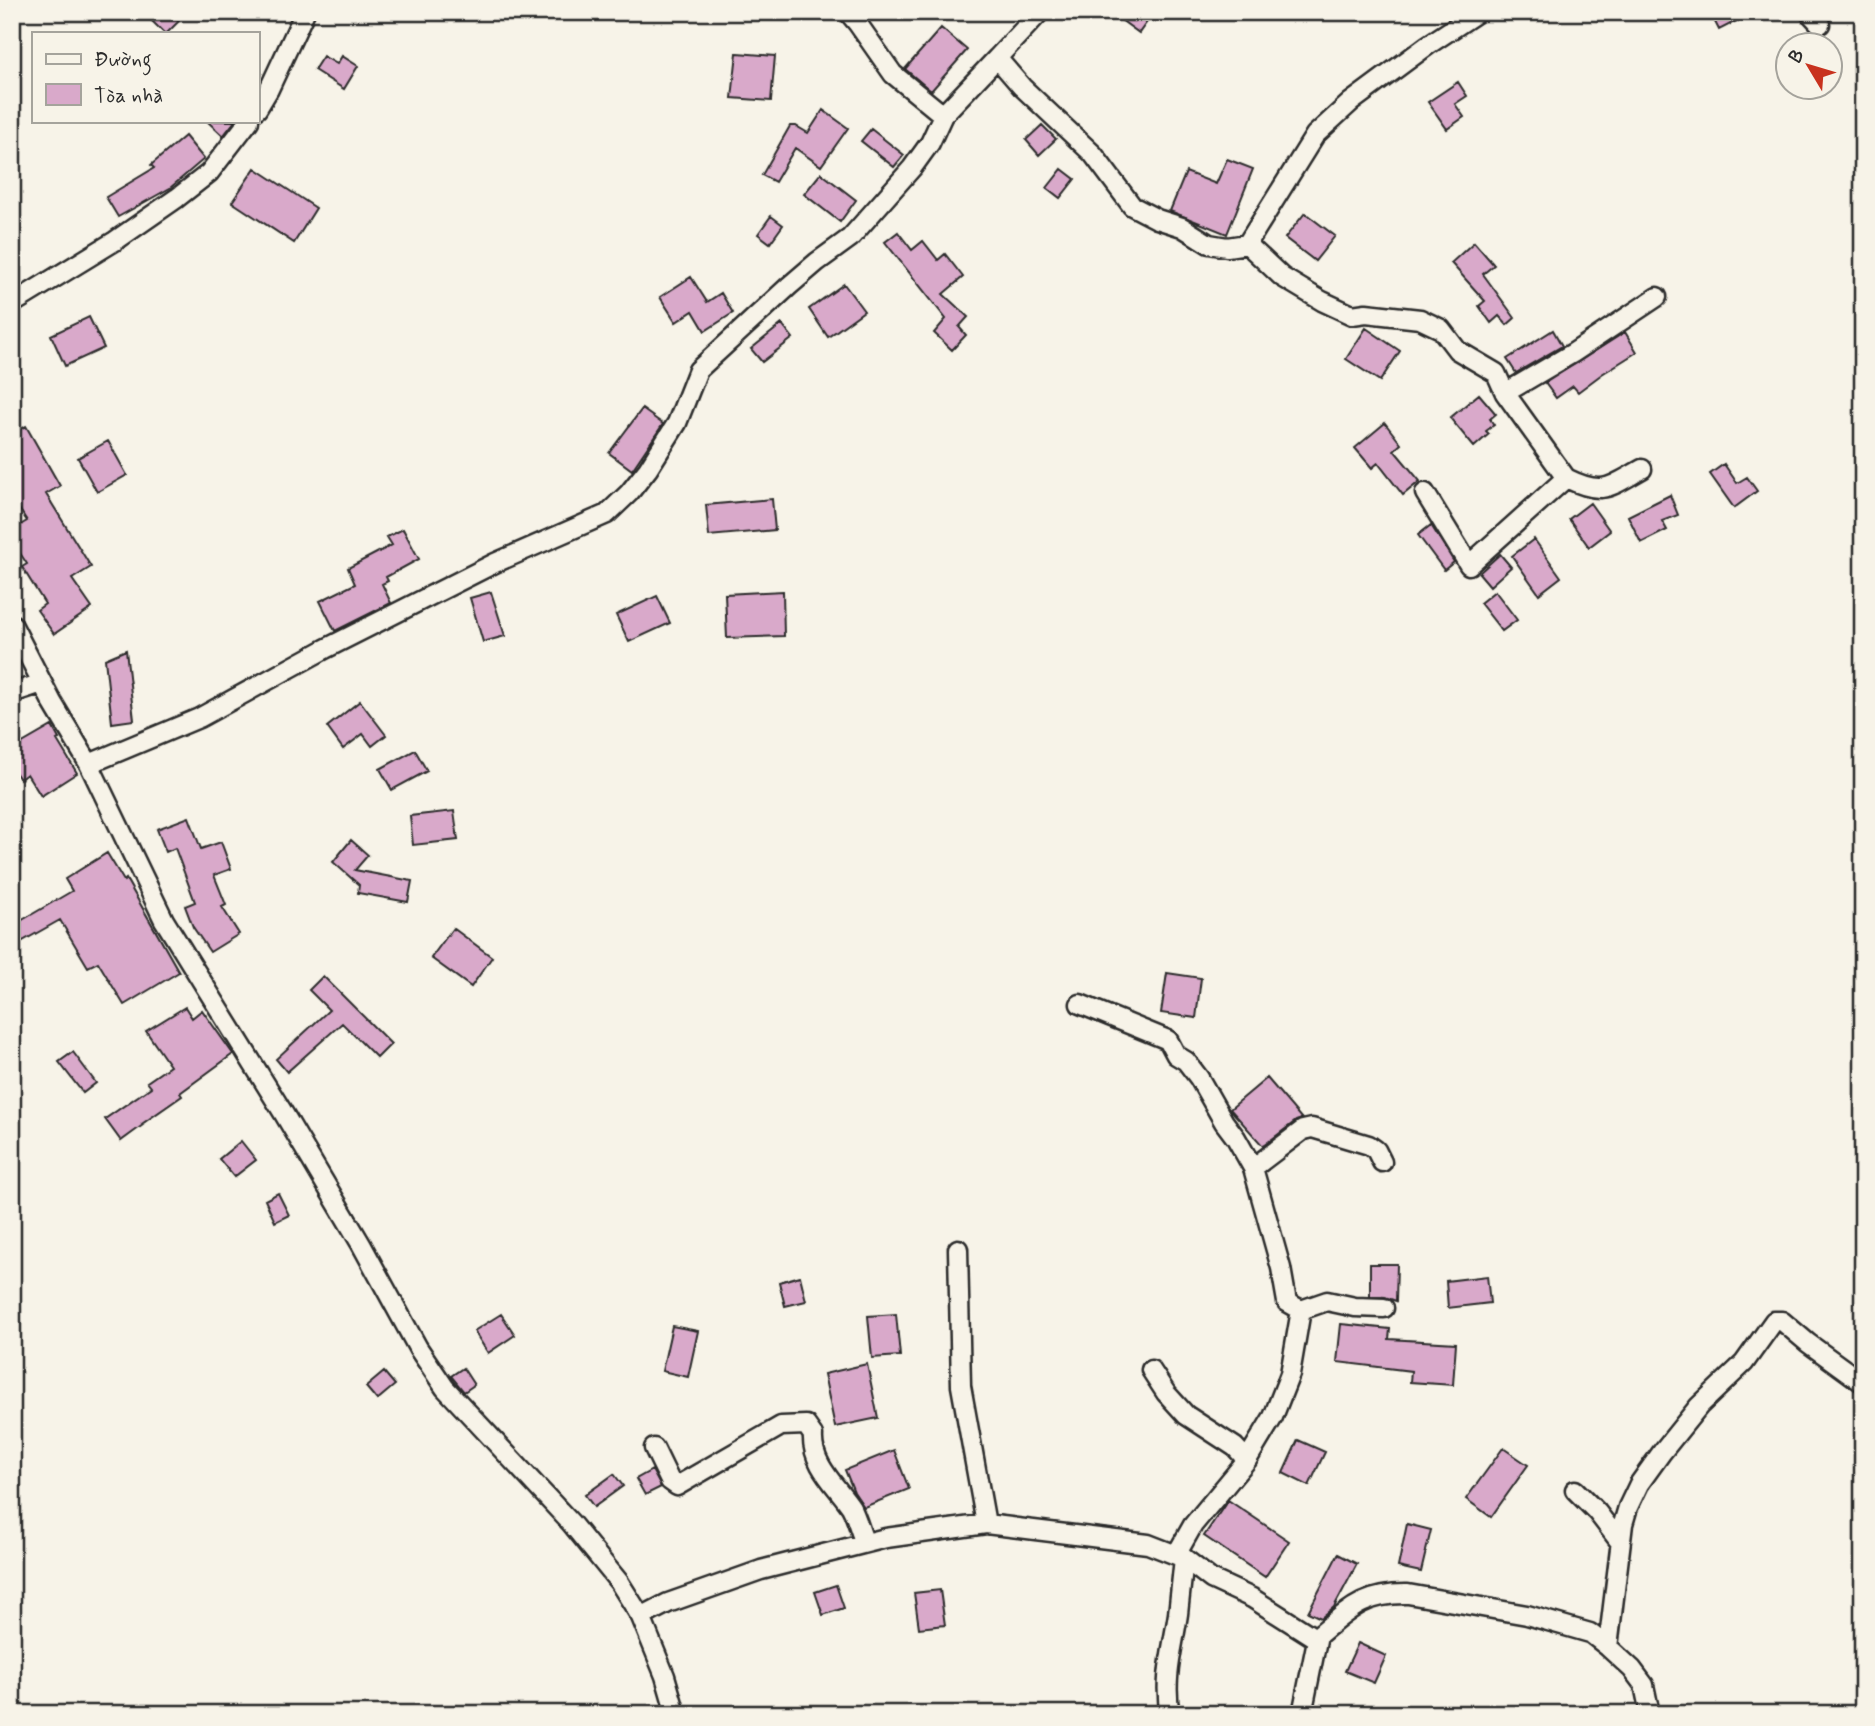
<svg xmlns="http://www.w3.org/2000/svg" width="1875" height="1726" viewBox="0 0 1875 1726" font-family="Mynerve,sans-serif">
<rect width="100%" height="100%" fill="#f7f3e8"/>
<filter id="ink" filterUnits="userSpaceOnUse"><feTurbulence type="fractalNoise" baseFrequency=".0143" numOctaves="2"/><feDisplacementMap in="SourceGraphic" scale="14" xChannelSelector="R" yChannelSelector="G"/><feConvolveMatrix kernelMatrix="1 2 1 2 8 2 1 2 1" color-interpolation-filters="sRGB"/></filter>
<g filter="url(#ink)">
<path fill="#d9a9ca" stroke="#2b2b2b" stroke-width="2" d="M143 12H170L179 21 167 33H164Z
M1110 12H1154L1139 33Z
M1710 12H1754L1719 30Z
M941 28 967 50 931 91 905 69Z
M737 53 775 56 771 101 732 98Z
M323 56 337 64 342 56 358 66 344 89 314 70Z
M1458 82 1467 96 1455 104 1464 117 1447 129 1428 102Z
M823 110 848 128 821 166 795 148 775 182 762 175 790 126H796L808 133Z
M207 121H235L223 136Z
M1042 125 1056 139 1039 155 1026 140Z
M871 129 904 155 894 167 861 141Z
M185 136 204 159 170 188 118 217 106 197 154 168 151 165Z
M1227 159 1253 169 1227 234 1170 211 1186 172 1216 184Z
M255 168 316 208 294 243 232 202Z
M1062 169 1075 179 1060 198 1047 188Z
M821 173 856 200 840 222 804 194Z
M1305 213 1335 236 1315 261 1285 238Z
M771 216 783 225 770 243 758 234Z
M898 232 912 250 923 241 938 260 945 254 963 277 943 294 968 317 959 327 966 335 952 350 934 333 946 319 885 242Z
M1474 242 1494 265 1483 274 1515 318 1507 325 1499 316 1491 323 1479 306 1485 301 1451 263Z
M691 277 707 302 721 293 733 313 705 331 693 311 676 322 660 297Z
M844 284 864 311 828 337 809 309Z
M89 317 104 348 65 366 51 335Z
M782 324 793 338 762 362 751 349Z
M1366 328 1400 351 1380 381 1346 359Z
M1553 330 1562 346 1516 373 1507 359Z
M1625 332 1637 352 1602 374 1578 392 1573 386 1556 398 1545 383Z
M1479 394 1496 414 1490 419 1494 425 1486 431 1489 434 1474 447 1450 418Z
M642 409 663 424 632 470 609 453Z
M1385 423 1401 444 1394 450 1420 481 1403 495 1378 463 1372 468 1355 448Z
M26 426 60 486 46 494 91 567 72 579 92 608 54 634 37 610 45 604 22 567 27 564 12 541V530L27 521 12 498V434Z
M108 441 127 475 97 492 78 458Z
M1724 464 1737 483 1747 477 1757 491 1734 508 1710 474Z
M1670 495 1678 515 1662 521 1667 530 1641 543 1628 516Z
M772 499 775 530 709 536 706 505Z
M1590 503 1610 531 1589 547 1569 519Z
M1431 525 1454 562 1444 570 1418 535Z
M403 529 419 559 386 577 388 581 382 584 391 603 335 631 320 601 355 584 348 568 392 545 387 537Z
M1534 539 1561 577 1539 594 1512 556Z
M1500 554 1511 567 1490 586 1479 573Z
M783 591 784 636 727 638 725 594Z
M1495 591 1517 620 1502 631 1480 603Z
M491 592 505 636 483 642 470 598Z
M657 596 670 623 629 642 616 615Z
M126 650 134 720 112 723 105 659Z
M360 701 386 735 372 746 363 734 343 749 327 727Z
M52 726 59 739 57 740 77 773 41 796 27 774 20 779 12 768V749Z
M415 750 427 771 392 790 380 769Z
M454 811 458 840 413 845 410 816Z
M189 817 201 849 221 842 231 869 214 875 226 905 222 907 239 934 210 952 193 927 185 906 195 902 175 848 166 852 157 829Z
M351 840 368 855 355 870 412 881 408 902 358 893 359 885 333 862Z
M107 853 124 881 126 879 179 972 124 1005 98 962 88 967 60 920 12 947V926L72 891 65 879Z
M453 928 492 957 471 987 431 958Z
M1167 973 1201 978 1196 1018 1161 1013Z
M323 976 391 1044 377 1058 342 1023 287 1072 276 1059 329 1010 309 990Z
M185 1007 192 1018 202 1010 233 1054 180 1093 182 1096 142 1124 143 1125 121 1141 105 1119 151 1087 147 1082 170 1066 146 1031Z
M73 1052 96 1083 83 1093 59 1062Z
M1267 1078 1302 1119 1296 1121 1263 1146 1230 1109Z
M241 1141 256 1160 234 1177 219 1159Z
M278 1193 289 1215 275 1222 265 1200Z
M1370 1264H1397L1396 1301 1385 1297 1370 1296Z
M800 1276 806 1301 785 1306 779 1282Z
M1487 1276 1490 1303 1448 1308 1446 1281Z
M501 1314 515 1335 488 1353 474 1331Z
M896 1314 900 1356 872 1358 868 1316Z
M1341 1324 1390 1329 1389 1339 1456 1343 1453 1385 1410 1382 1411 1371 1337 1362Z
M672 1326 698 1331 688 1377 662 1371Z
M867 1364 878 1418 835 1427 824 1374Z
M463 1368 474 1385 464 1392 451 1376Z
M384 1372 395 1385 377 1400 366 1387Z
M1298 1440 1325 1452 1309 1486 1283 1473Z
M1503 1448 1528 1465 1491 1517 1466 1499Z
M894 1450 909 1489 864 1507 854 1492 845 1470Z
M652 1470 661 1487 645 1495 636 1479Z
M614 1474 623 1486 594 1507 585 1495Z
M1228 1500 1289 1541 1265 1577 1204 1536Z
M1407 1524 1431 1530 1421 1572 1398 1567Z
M1338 1554 1357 1564 1334 1607 1321 1618 1308 1612Z
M836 1585 844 1608 823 1615 815 1592Z
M940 1590 945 1625 919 1628 914 1593Z
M1358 1643 1386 1656 1374 1683 1345 1671Z"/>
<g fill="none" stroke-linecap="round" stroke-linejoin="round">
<g stroke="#2b2b2b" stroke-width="23">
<path id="minor" d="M848 12 858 24 893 74 943 115
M1809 12 1820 24
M997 58 1040 12
M257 109 269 89 305 12
M1247 244 1315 135 1351 102 1428 45 1478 12
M12 304 115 241 177 198 209 173 249 121
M1505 393 1573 353 1657 297
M1425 493 1469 565 1566 478
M12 624 52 702 89 764 164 920 284 1114 361 1244 418 1348 445 1388 571 1523 619 1582 641 1617 665 1676 676 1714
M12 693 42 683
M89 764 199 718 325 649 495 563 607 514 629 493 648 469 677 423 698 370 789 286 817 262 850 238 912 168 930 143 943 115 997 58 1022 87 1093 154 1132 206 1157 219 1182 227 1209 244 1227 247 1247 244 1282 277 1322 301 1352 315 1366 313 1420 319 1441 329 1457 350 1496 373 1505 393 1566 478C1603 496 1608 488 1642 469
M1080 1004 1168 1040 1176 1055 1186 1061 1199 1078 1224 1122 1236 1138 1253 1168 1281 1268 1287 1302 1301 1310 1290 1374 1273 1417 1247 1460 1193 1525 1176 1555
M1253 1168 1303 1130 1312 1128 1369 1145 1376 1150 1382 1162
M958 1249 961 1386 986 1524
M1301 1310 1327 1301 1355 1307 1384 1308
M1151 1370 1166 1393 1186 1415 1235 1447 1247 1460
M654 1448 670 1481 677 1486 781 1426 806 1425 813 1435C811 1464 836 1485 851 1507 857 1518 860 1532 865 1543
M1575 1490 1597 1512 1620 1542
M641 1617 668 1603 761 1570 886 1538 986 1524 1148 1544 1184 1558 1211 1579 1252 1598 1315 1638
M1315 1638C1348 1611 1362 1593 1408 1594L1527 1615 1590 1633 1608 1647 1632 1669 1644 1685 1650 1714
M1608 1647 1623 1524 1628 1507 1639 1484 1662 1452 1699 1406 1744 1363 1774 1321H1782L1808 1343 1863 1383
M1170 1714C1163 1679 1173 1648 1178 1614 1180 1595 1182 1576 1184 1558
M1302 1714 1317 1640 1315 1638"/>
</g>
<use href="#minor" stroke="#f7f3e8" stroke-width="18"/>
</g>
</g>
<rect width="1875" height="1726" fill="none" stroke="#f7f3e8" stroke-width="42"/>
<rect x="21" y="21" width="1833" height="1684" fill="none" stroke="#2b2b2b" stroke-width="2.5" filter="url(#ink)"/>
<rect x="32" y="32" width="228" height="91" fill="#f7f3e8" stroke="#a5a39c" stroke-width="2"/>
<rect x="46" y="54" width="35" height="10" fill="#f7f3e8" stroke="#a5a39c" stroke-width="2"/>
<text x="94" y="66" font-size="21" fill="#2b2b2b">Đường</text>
<rect x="46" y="84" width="35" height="21" fill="#d9a9ca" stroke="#a5a39c" stroke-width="2"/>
<text x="94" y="102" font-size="21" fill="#2b2b2b">Tòa nhà</text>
<g transform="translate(1809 66) rotate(308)"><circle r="33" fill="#f7f3e8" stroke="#a5a39c" stroke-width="2"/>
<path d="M0-5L12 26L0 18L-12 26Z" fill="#c8321e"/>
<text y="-10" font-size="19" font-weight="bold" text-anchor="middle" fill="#2b2b2b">B</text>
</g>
</svg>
